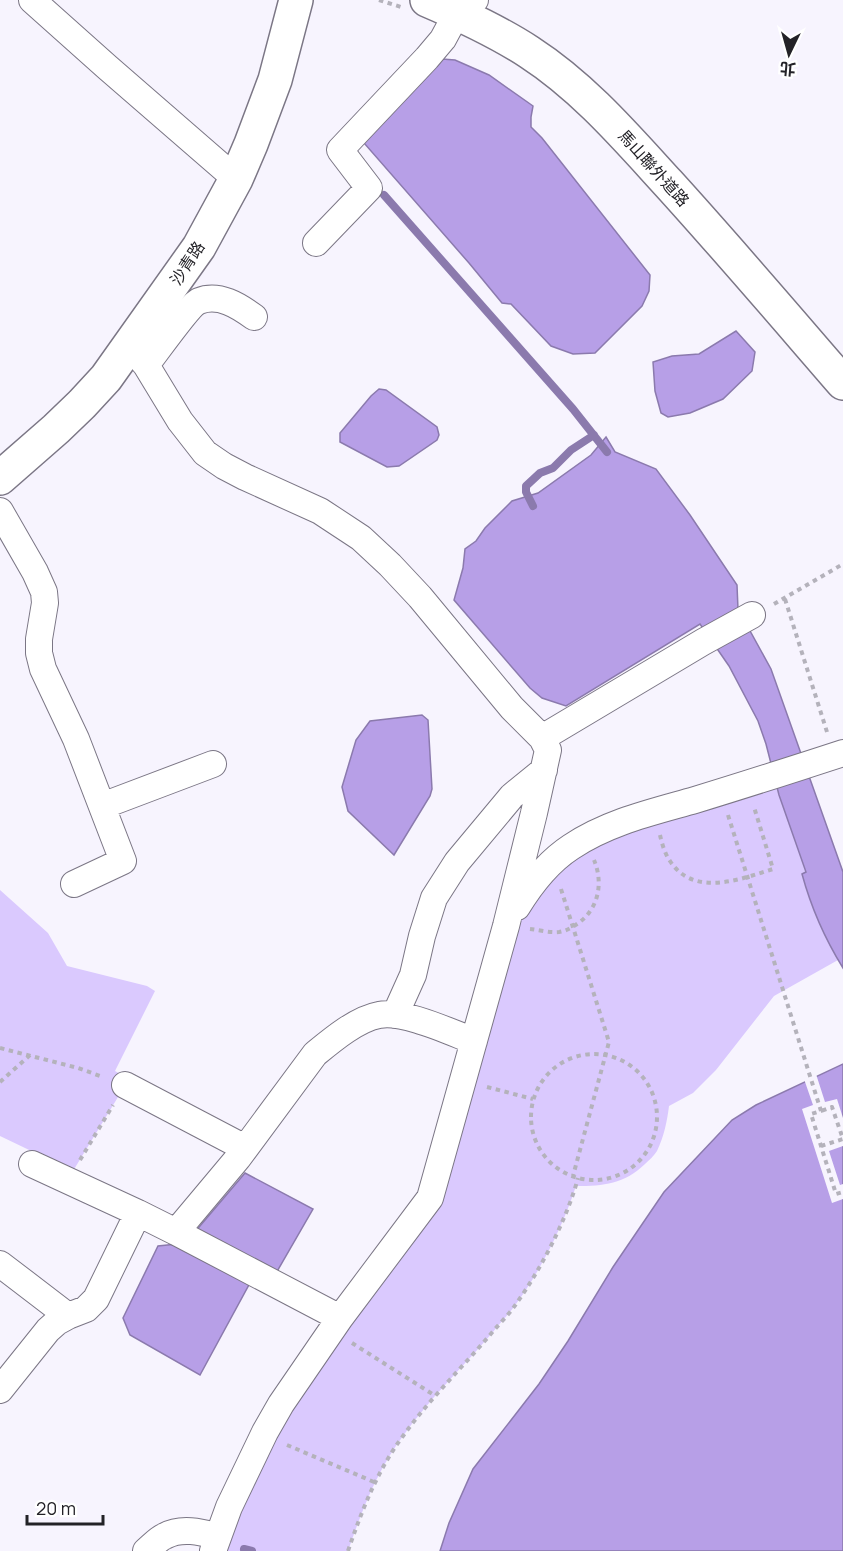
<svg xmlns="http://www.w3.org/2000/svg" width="843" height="1551" viewBox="0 0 843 1551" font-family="Manrope,'Noto Sans TC',sans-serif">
<rect width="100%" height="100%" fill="#f7f4fe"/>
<path fill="#dac9fe" d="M774 776 779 795 806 872 802 874C811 905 823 932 838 960L774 996 716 1070 693 1093 669 1106C667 1122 664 1136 657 1151 654 1156 649 1160 645 1164 624 1184 604 1186 576 1186 563 1226 541 1270 516 1304 509 1314 500 1323 493 1332 463 1367 430 1398 403 1436 377 1471 362 1510 348 1551H213L229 1507 430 1198 506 926 557 858Z
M0 890 48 933 67 966 147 986 155 991 115 1071 129 1079 73 1171 0 1136Z"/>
<path fill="#b79fe7" stroke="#8b7aad" stroke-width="1.5" d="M442 59 455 60 489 75 533 106 531 117V127L542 138 650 275 649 291 642 306 595 353 573 354 551 346 511 304 502 303 469 263 364 143 363 138Z
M736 331 755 352 752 371 723 399 690 413 668 417 661 413 655 391 653 362 672 356 699 354Z
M379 389 386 390 437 427 439 435 437 440 399 466 387 467 340 442V433L371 396Z
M606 437 615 452 656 469 690 515 737 585 738 609 771 669 843 872V968C825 939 811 907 802 874L806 872 779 795 766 744 758 721 729 666 700 624 566 706 542 698 530 688 454 600 463 568 465 549 476 541 485 528 512 501 538 493 591 455Z
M422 715 428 720 432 789 430 796 394 855 348 811 342 787 356 740 370 721Z
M843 1064V1551H440L449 1523 473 1469 539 1384 568 1341 613 1267 664 1192 732 1120 756 1105Z
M245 1173 313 1209 275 1275 194 1233Z
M177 1244 251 1281 200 1375 130 1335 123 1318 158 1246Z"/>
<path fill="#f7f4fe" d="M816 1074 825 1102 837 1099 843 1118V1146L829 1151 840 1185 843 1184V1199L832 1203 802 1109 813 1105 804 1079Z"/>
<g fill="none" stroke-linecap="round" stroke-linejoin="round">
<path stroke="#8b7aad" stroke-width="8" d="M384 195 573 409 607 452
M533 506 526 492V486L540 473 553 468 571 450 594 435
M244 1549 252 1551"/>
<g stroke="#7b7685" stroke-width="28">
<path id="minor" d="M32 0 107 67 236 179
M316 243 369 188 340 150 427 58 443 39 457 13 471 4 475 0
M129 345 146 365 180 421 205 453 224 466 245 477 320 511 361 538 390 565 420 597 512 708 542 738 548 750 534 813 506 926 430 1198 340 1318 281 1404 265 1432 229 1507 213 1551
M146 365C155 354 189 305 199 301 219 293 239 306 254 317
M0 511 35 572 44 592 45 603 39 639V653L43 669 76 739 123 861 74 884
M542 738 703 642 752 615
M102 806 213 764
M517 907C531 884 548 862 571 847 608 822 653 812 695 800 744 785 794 769 843 753
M395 1015 413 975 422 936 434 898 457 862 512 796 544 770
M125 1085 245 1148
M32 1164 138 1213
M0 1264 68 1316 86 1309 96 1299 138 1213 176 1232
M340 1318 176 1232 238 1158 315 1054C332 1040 357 1019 379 1015 403 1010 450 1032 474 1041
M0 1390 48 1330 57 1322 68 1316
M146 1551C152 1546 158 1539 165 1536 181 1527 201 1532 217 1536"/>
</g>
<g stroke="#7b7685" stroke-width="36">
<path id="major" d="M427 0C462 15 497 31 529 52 583 87 625 136 668 183 728 249 785 316 843 383
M0 478 56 429 82 404 106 378 199 247 236 179 251 144 275 80 296 0"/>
</g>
<path stroke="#b4b2bb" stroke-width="4" stroke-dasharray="4.5 4.5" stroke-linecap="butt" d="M379 0 401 7
M785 599 827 732
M774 604 843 564
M728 815 821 1111 811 1114 836 1194 843 1192
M660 835C662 844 665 854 670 861 694 898 741 879 773 869L754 807
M561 889 609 1042 573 1176
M530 929C539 930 550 933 559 932 566 931 571 928 577 924 598 910 604 884 594 860
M0 1048 78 1068 103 1077
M531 1117a63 63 0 1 1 126 0a63 63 0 1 1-126 0Z
M0 1082 30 1055
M487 1087 533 1099
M821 1146 843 1139 832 1107 821 1111
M80 1160 113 1105
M352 1343 434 1395
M287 1445 374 1482
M348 1551C362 1510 377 1471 403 1436 431 1397 465 1365 495 1329 502 1321 510 1313 516 1304 541 1269 567 1219 578 1178"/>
<use href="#minor" stroke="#fff" stroke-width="26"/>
<use href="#major" stroke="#fff" stroke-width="33"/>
</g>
<g text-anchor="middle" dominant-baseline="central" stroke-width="4.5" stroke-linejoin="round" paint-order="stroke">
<g font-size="16" fill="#232227" stroke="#fff">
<text transform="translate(654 168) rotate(48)">馬山聯外道路</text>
<text transform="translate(187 263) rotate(-57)">沙青路</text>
</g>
</g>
<g transform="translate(789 54) rotate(185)" stroke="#ffffff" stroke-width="4.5" paint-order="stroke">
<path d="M0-4.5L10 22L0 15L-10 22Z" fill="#232227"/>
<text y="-9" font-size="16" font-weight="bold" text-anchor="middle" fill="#232227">北</text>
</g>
<path d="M27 1515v9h76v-9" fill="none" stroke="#232227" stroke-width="3"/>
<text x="36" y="1515" font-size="18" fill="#232227" stroke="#ffffff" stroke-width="4.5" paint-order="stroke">20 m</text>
</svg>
